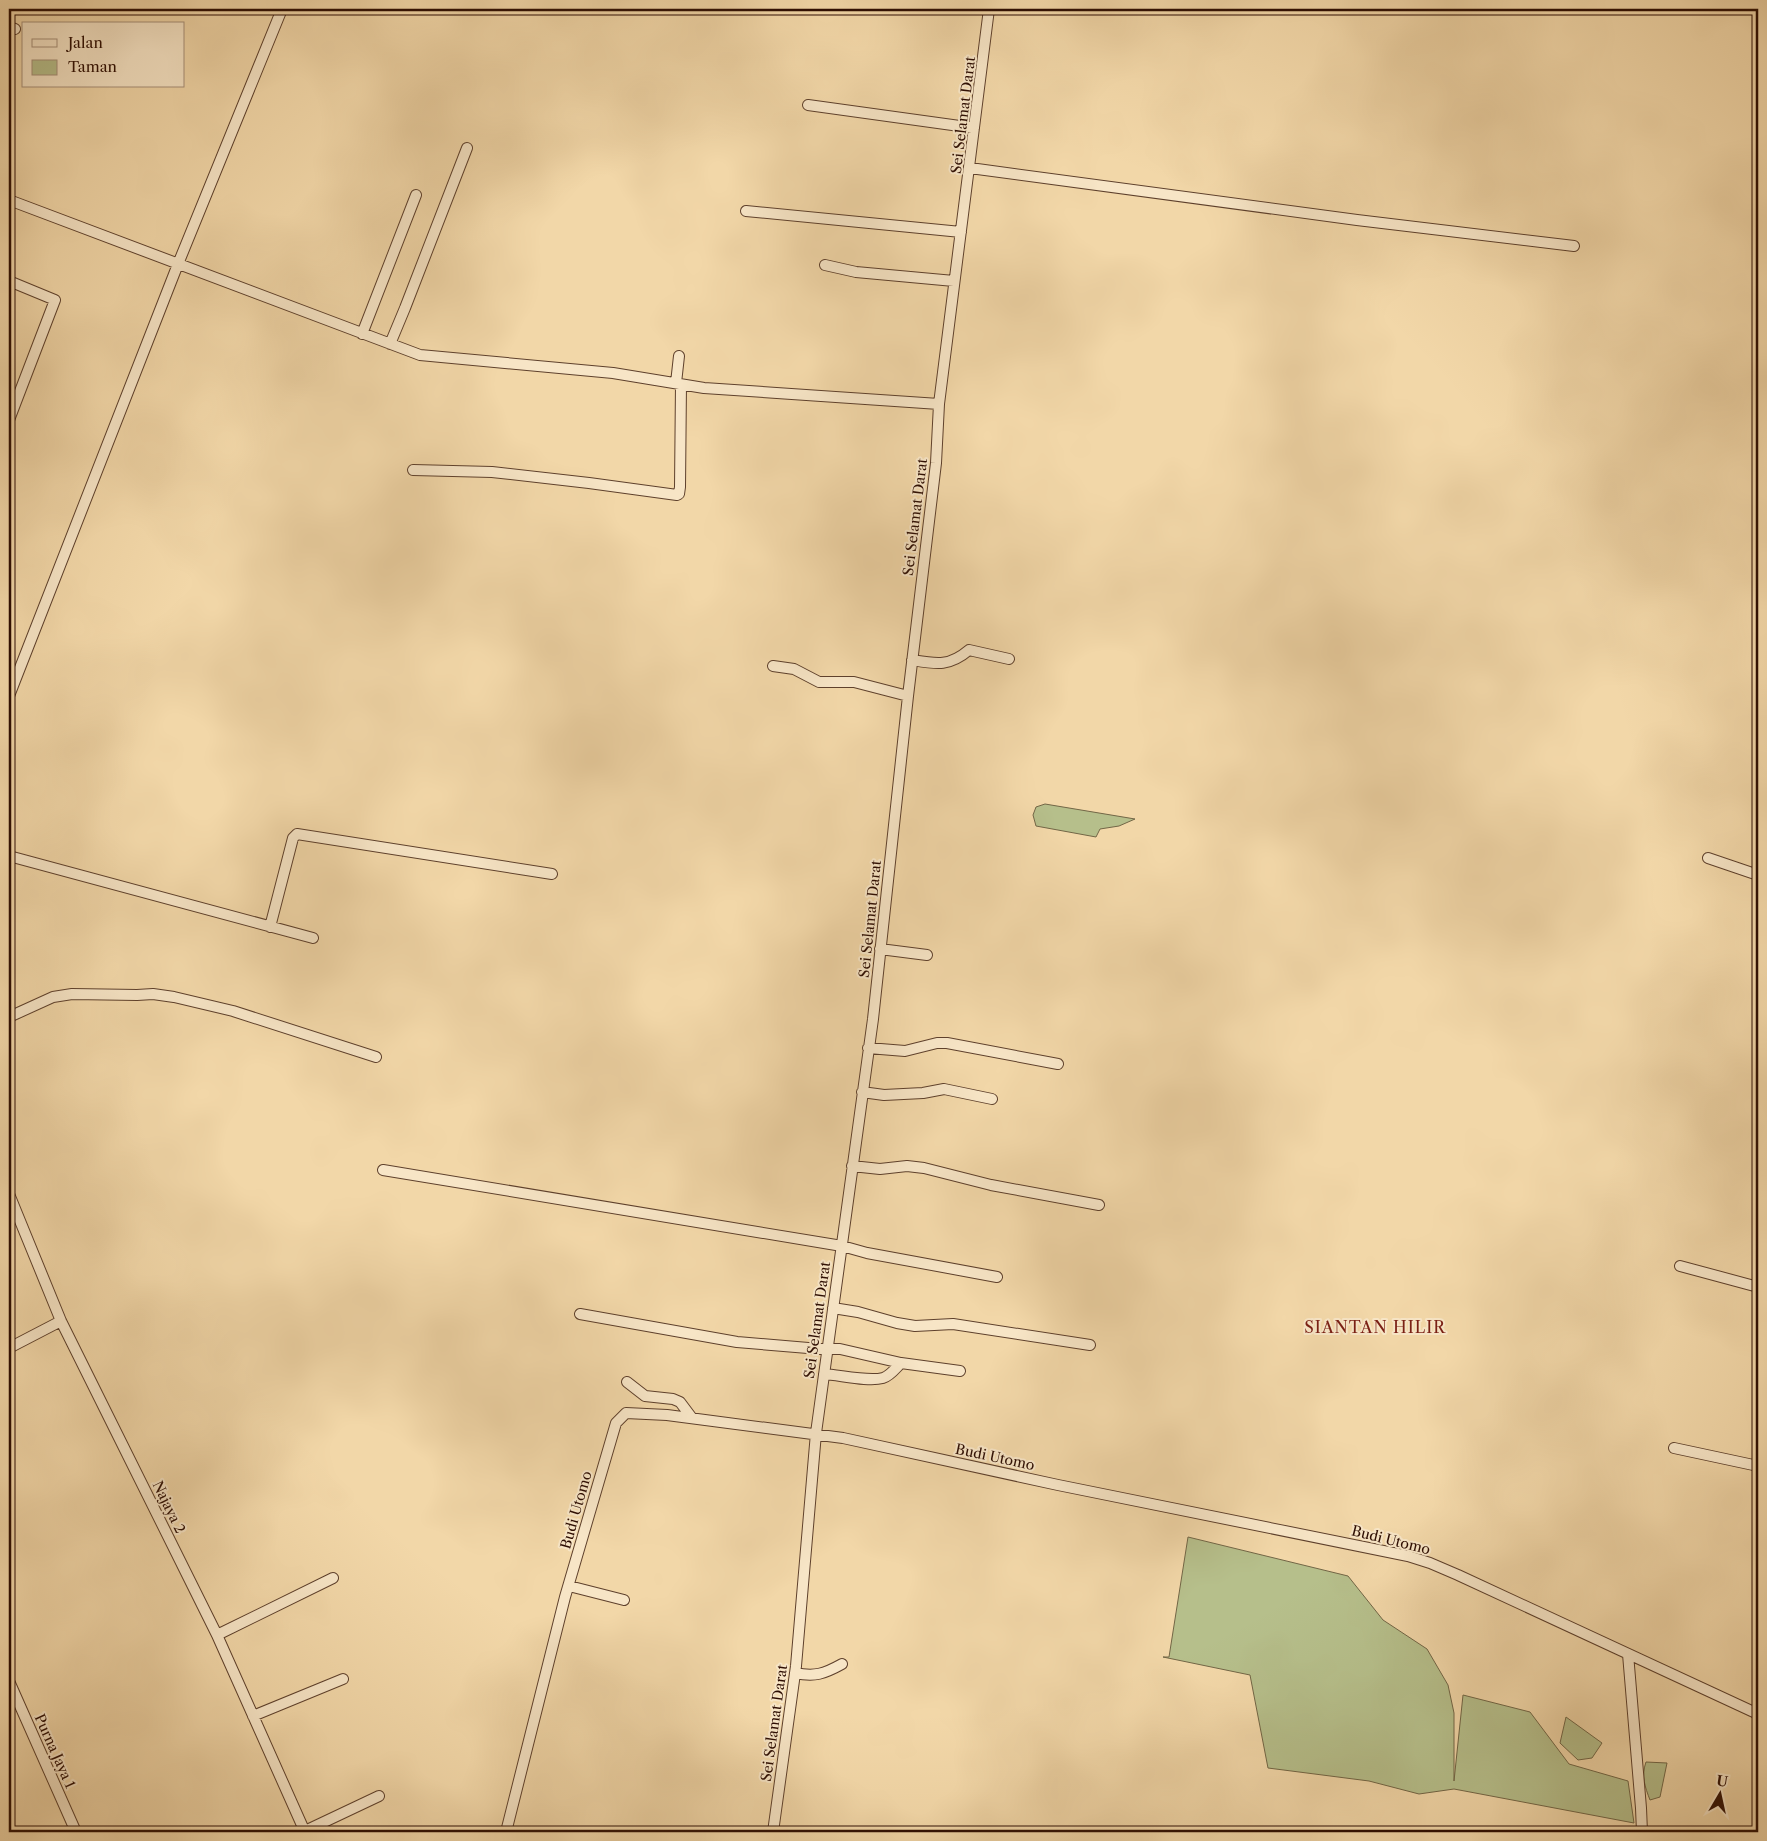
<svg xmlns="http://www.w3.org/2000/svg" width="1767" height="1841" viewBox="0 0 1767 1841" font-family="'Libre Caslon Text',serif">
<rect width="100%" height="100%" fill="#f2d7a8"/>
<filter id="stains"><feTurbulence type="fractalNoise" baseFrequency=".004" numOctaves="4"/><feColorMatrix values="0 0 0 0 .2 0 0 0 0 .09 0 0 0 0 .02 0 0 0 .5 -.17"/></filter>
<radialGradient id="worn" r=".72"><stop offset=".6" stop-color="#630" stop-opacity="0"/><stop offset="1" stop-color="#630" stop-opacity=".3"/></radialGradient>
<path fill="#b6bf8b" stroke="#726646" d="M1045 804 1135 819 1119 826 1100 829 1096 837 1036 826 1033 815 1036 807Z
M1188 1537 1348 1576 1383 1620 1427 1649 1448 1685 1454 1713V1781L1463 1695 1530 1712 1569 1764 1628 1781 1634 1823 1454 1789 1419 1794 1369 1781 1268 1768 1250 1675 1163 1657H1169Z
M1566 1717 1602 1743 1592 1758 1578 1760 1560 1743Z
M1646 1762 1667 1763 1660 1797 1650 1800C1645 1787 1641 1776 1646 1762Z"/>
<g fill="none" stroke-linecap="round" stroke-linejoin="round">
<g stroke="#5e402c" stroke-width="12">
<path id="minor" d="M9 27 15 29
M808 105 974 128
M970 168 1357 220 1574 246
M9 200 420 355 613 373 704 388 939 404
M746 211 961 232
M825 265 856 272 954 281
M9 281 55 300 9 420
M362 334 416 195
M390 344 405 308 467 148
M676 383 679 356
M413 470 492 472 589 483 677 495 679 494 680 487 681 384
M912 660C936 664 949 667 969 650L1009 659
M773 666 794 669 819 682H854L908 696
M9 696 178 264 282 9
M9 856 313 938
M1708 858 1758 875
M270 927 293 838 297 834 552 874
M880 949 927 955
M9 1017 53 997 72 994 137 995 153 994 174 997 233 1011 376 1057
M868 1048 905 1051 937 1043H947L1058 1064
M862 1092 884 1095 923 1093 944 1089 992 1099
M852 1166 880 1169 907 1166 924 1168 991 1185 1099 1205
M383 1170 842 1246 867 1253 997 1277
M9 1194 61 1321 217 1635 305 1832
M1680 1266 1758 1287
M833 1308 858 1312 897 1323 915 1326 953 1324 1090 1345
M580 1314 737 1342 820 1349H840L901 1363 960 1371
M9 1348 61 1321
M824 1374C840 1375 868 1382 883 1378 890 1376 896 1368 901 1363
M627 1382 645 1396 673 1399 680 1402 692 1418
M1674 1448 1758 1466
M569 1586 624 1600
M217 1635 333 1578
M1628 1654 1641 1808 1642 1832
M795 1673C815 1677 824 1674 842 1664
M9 1681 76 1832
M253 1716 343 1679
M305 1831 379 1796
M506 1832 565 1597 616 1423 626 1413 667 1415 843 1438 1058 1485 1408 1556 1430 1563 1458 1575 1758 1714
M773 1832 796 1666 816 1433 873 1019 908 696 936 463 939 404 989 9"/>
</g>
<use href="#minor" stroke="#f7e5c6" stroke-width="10"/>
</g>
<g text-anchor="middle" dominant-baseline="central" stroke-width="4" stroke-linejoin="round" paint-order="stroke">
<g font-size="14" fill="#2d0d02" stroke="#f7e5c6">
<text transform="translate(963 115) rotate(-83)">Sei Selamat Darat</text>
<text transform="translate(915 517) rotate(-83)">Sei Selamat Darat</text>
<text transform="translate(870 919) rotate(-84)">Sei Selamat Darat</text>
<text transform="translate(817 1320) rotate(-82)">Sei Selamat Darat</text>
<text transform="translate(995 1457) rotate(12)">Budi Utomo</text>
<text transform="translate(169 1507) rotate(64)">Najaya 2</text>
<text transform="translate(576 1510) rotate(-74)">Budi Utomo</text>
<text transform="translate(1391 1540) rotate(14)">Budi Utomo</text>
<text transform="translate(774 1723) rotate(-82)">Sei Selamat Darat</text>
<text transform="translate(55 1751) rotate(66)">Purna Jaya 1</text>
</g>
<g font-size="16" letter-spacing="1" fill="#7a1f14" stroke="#f7e5c6">
<text x="1375" y="1327">SIANTAN HILIR</text>
</g>
</g>
<rect width="1767" height="1841" fill="none" stroke="#f2d7a8" stroke-width="30"/>
<rect x="10" y="10" width="1747" height="1821" fill="none" stroke="#2d0d02" stroke-width="2.5"/>
<rect x="15" y="15" width="1737" height="1811" fill="none" stroke="#2d0d02"/>
<rect x="22" y="22" width="162" height="65" fill="#f7e5c6" stroke="#a68f78"/>
<rect x="32" y="39" width="25" height="8" fill="#f7e5c6" stroke="#a68f78"/>
<text x="68" y="48" font-size="15" fill="#2d0d02">Jalan</text>
<rect x="32" y="60" width="25" height="15" fill="#b6bf8b" stroke="#a68f78"/>
<text x="68" y="72" font-size="15" fill="#2d0d02">Taman</text>
<g transform="translate(1720 1794) rotate(9)" stroke="#f7e5c6" stroke-width="4" paint-order="stroke">
<path d="M0-4L9 19L0 12L-9 19Z" fill="#2d0d02"/>
<text y="-8" font-size="14" font-weight="bold" text-anchor="middle" fill="#2d0d02">U</text>
</g>
<rect width="100%" height="100%" filter="url(#stains)"/>
<rect width="100%" height="100%" fill="url(#worn)"/>
</svg>
